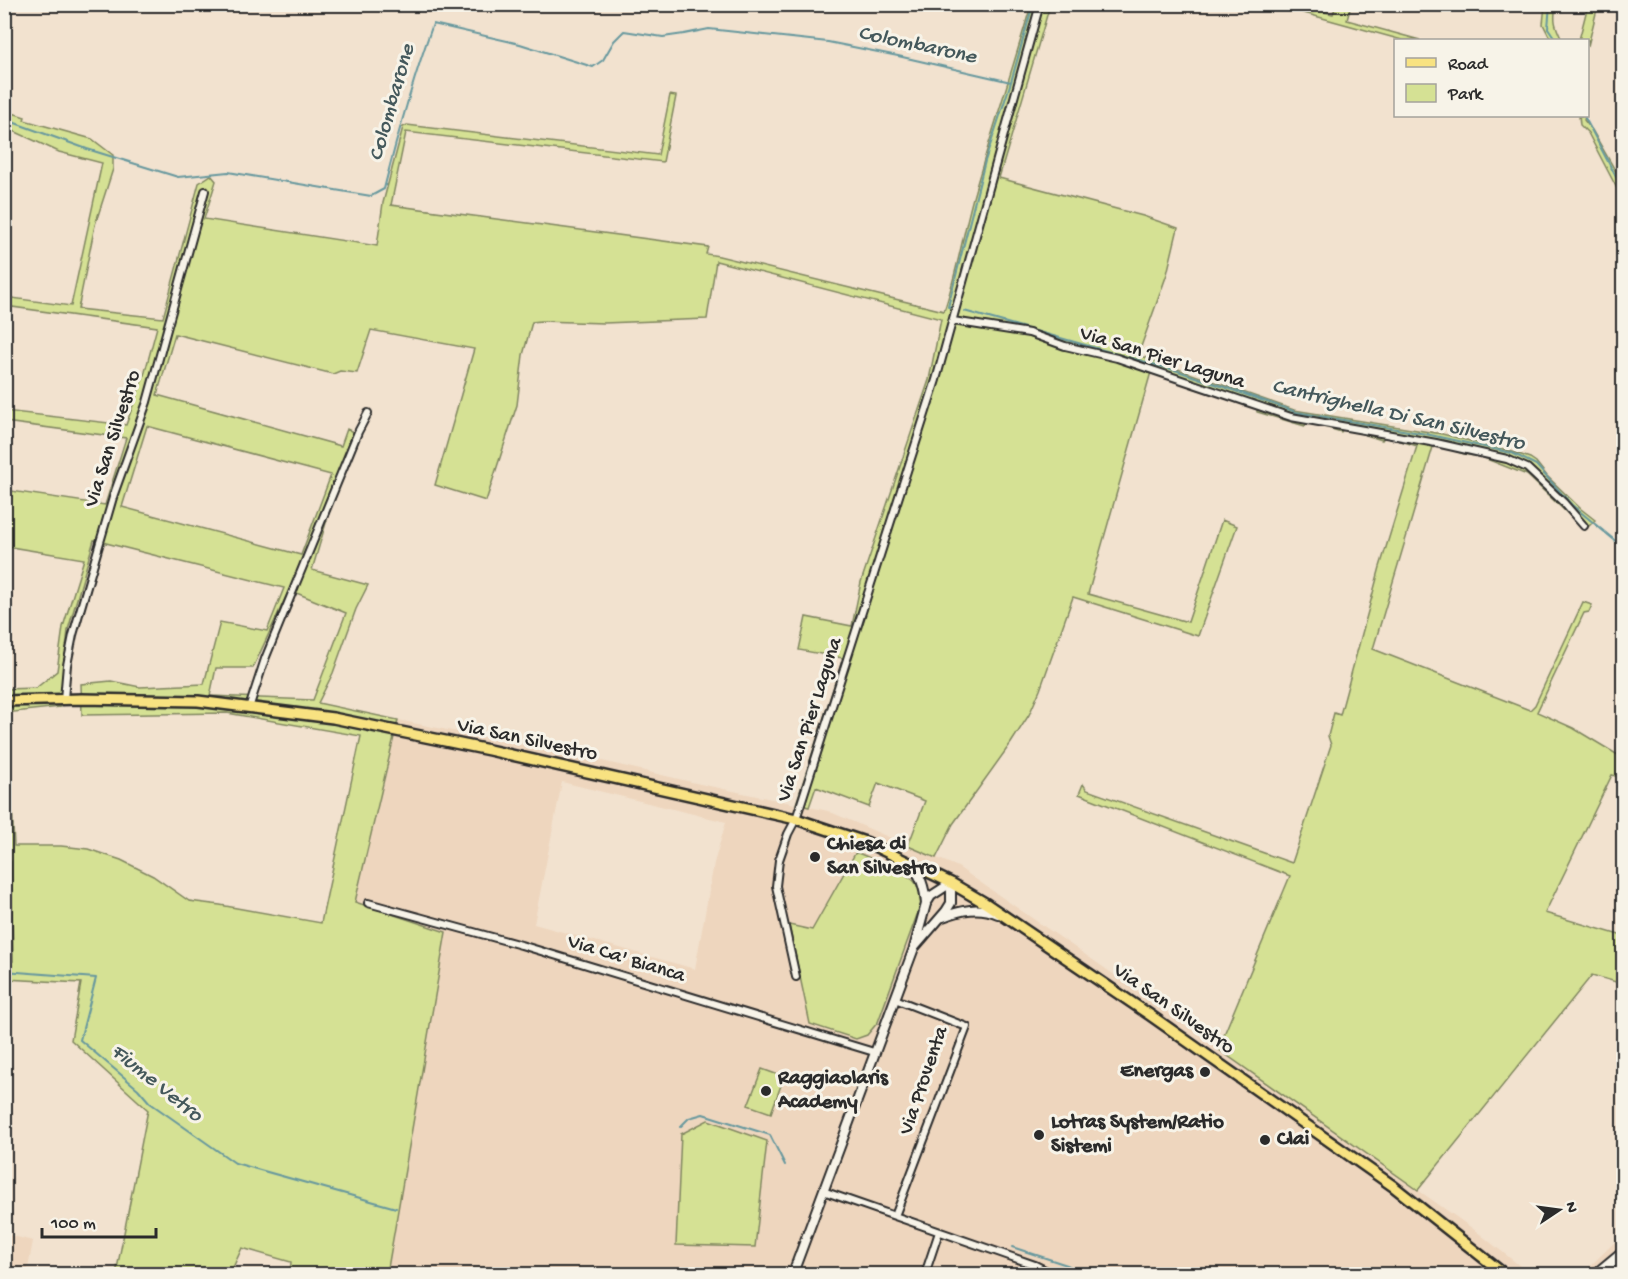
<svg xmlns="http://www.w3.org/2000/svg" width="1628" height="1279" viewBox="0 0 1628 1279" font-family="'Gochi Hand',sans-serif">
<rect width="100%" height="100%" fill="#f2e2cf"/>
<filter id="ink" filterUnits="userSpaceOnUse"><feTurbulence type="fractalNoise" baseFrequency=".0167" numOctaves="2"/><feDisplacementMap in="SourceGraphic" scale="12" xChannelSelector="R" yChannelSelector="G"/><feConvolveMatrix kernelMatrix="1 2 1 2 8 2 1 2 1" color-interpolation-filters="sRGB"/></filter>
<g filter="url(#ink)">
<path fill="#eed6be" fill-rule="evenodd" d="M398 720 602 761 700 784 828 811 958 867 1106 969 1476 1231 1530 1274H387L446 932 355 902ZM562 782 726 822 714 863 695 969 534 924ZM904 874 915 882 920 892 921 904 878 1022 867 1035 790 925 812 931Z
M5 1234 33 1241 27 1274H5Z
M1623 1234V1274H1564L1586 1270Z"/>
<path fill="#d5e194" stroke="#808660" stroke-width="1.5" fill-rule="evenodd" d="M1031 5H1050L999 178 1143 216 1178 228 1167 274 1138 355 1294 410 1442 434 1507 450 1530 458 1536 462 1547 476 1581 509 1595 520 1585 530 1527 475 1479 456C1463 457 1449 446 1433 447L1373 649 1527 709 1530 710 1535 705 1583 602 1592 605 1589 612 1584 613 1537 712 1573 728 1623 758V778L1612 775 1545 913 1623 936V984L1592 975 1418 1190 1218 1049 1290 876 1079 794 1083 784 1087 790 1292 863 1331 745 1328 736 1334 713 1340 715 1380 567 1417 446 1385 436 1382 440 1344 428 1341 432 1307 422 1305 426 1257 412V408L1193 388V384L1151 372 1088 594 1188 622 1222 520 1237 526 1198 636 1073 597 1040 690 1029 715 1011 743 953 824 936 858 908 846 925 801 878 783 869 807 816 787 809 807 796 804 843 658 799 650 806 617 852 626 861 582 929 380 941 319 716 261 707 319 604 323 541 321 532 322 523 355 517 405 486 501 435 485 474 349 371 330 357 373 340 371 333 374 175 334 157 395 341 446 347 429 353 432 312 570 368 585 356 609 333 673 318 703 398 720 355 902 446 932 387 1274H290L291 1262 242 1248 230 1274H116L148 1110 71 1040 81 983 5 979V962L13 961 11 862 4 849V778L11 786 14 846H61L88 849 121 860 153 876 189 901 220 905 321 923 361 736 227 713 82 715 81 684 111 681 140 687 204 684 220 622 267 631 284 588 94 540 68 630 60 707 5 713V689L36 688 57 671 63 627 84 559 5 546V490L105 505 126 438 5 422V411L126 425 145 372 157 327 5 306V297L71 306 102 163 59 152 5 127V107H6V111L25 117 24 120 92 139 113 155V169L95 225 78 309 163 318 199 183 211 175 216 181 204 219 377 246 383 203 403 127 407 125 658 155 670 95 676 96 663 162 406 132 391 205 708 247 706 254 719 256 944 311C957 273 963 233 974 194 992 131 1013 68 1031 5ZM147 426 331 475 301 555 122 507ZM289 590 346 613 313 700 210 696 216 668H253Z
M1275 5H1297L1333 14 1336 5H1351L1347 20 1420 40H1402Z
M1545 5H1556C1553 20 1555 26 1562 40H1551L1543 24Z
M1588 5H1598L1588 46V40H1579Z
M1579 116H1585L1584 120 1592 130 1623 184V200L1588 133 1580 125Z
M856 852C870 859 904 870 914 881 920 887 920 896 921 904L878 1022 867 1035 856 1039 810 1024 789 925 812 930Z
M762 1069 784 1077 771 1113 748 1105Z
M708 1120 767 1141 755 1247 676 1245 681 1134Z"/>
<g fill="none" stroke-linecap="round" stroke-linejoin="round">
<path stroke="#67989e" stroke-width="2" d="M1550 4 1548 28 1556 40
M1584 116 1624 192
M4 119 87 149 178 177 228 172 371 196 384 189C398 133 413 79 433 24L520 44 593 67 603 60 614 41 624 31 663 37 684 34 709 29 828 42 898 56 1011 82
M951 307H948L985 161 1011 82 1033 4
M964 311 1178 371 1296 412 1426 434 1512 453 1536 465 1572 505 1624 548
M4 971 96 978 80 1040 138 1089 150 1103 235 1163 396 1208
M680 1127 689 1118 703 1114 770 1135 785 1165
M1012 1247 1067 1265 1084 1274"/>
<g stroke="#2b2b2b" stroke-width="10">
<path id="minor" d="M953 321 1029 333 1065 346 1117 358 1291 417 1436 443 1507 459 1527 468 1564 503 1584 526
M64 699 67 665 73 635 114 494 147 402 205 191
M249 708 265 659 358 432 368 413
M368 903 521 945 874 1052
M796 977 776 886 779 860 788 834 796 819 936 380 1040 4
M895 999 967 1027 895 1216
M823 1191 1035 1265 1053 1274
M925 1274 939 1232
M1033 1274 1035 1265"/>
</g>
<g stroke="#2b2b2b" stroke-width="12">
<path id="tertiary" d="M911 864C921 875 925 889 926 904
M943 917C961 910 979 906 998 914
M791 1274 794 1270 914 948 926 904 931 896 951 883V903L946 911 914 948
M1595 1274 1624 1250
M1608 1274 1615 1261"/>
</g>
<g stroke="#2b2b2b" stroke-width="14">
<path id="primary" d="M4 701 82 699 198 701 333 718 489 750 796 819 868 843 951 883 985 903 1150 1015 1393 1186 1504 1274"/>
</g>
<use href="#minor" stroke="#f7f3e8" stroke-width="6"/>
<use href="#tertiary" stroke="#f7f3e8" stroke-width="8"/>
<use href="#primary" stroke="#f8e281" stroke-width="9"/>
</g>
</g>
<g fill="#2b2b2b" stroke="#f7f3e8" stroke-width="2">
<circle cx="815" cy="857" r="6"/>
<circle cx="1205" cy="1072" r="6"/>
<circle cx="766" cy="1091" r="6"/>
<circle cx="1039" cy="1135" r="6"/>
<circle cx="1265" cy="1140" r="6"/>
</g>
<g text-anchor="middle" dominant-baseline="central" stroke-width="6" stroke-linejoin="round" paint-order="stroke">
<g font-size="21" fill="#2b2b2b" stroke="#f7f3e8">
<text transform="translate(1162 359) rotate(17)">Via San Pier Laguna</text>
<text transform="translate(114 439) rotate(-72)">Via San Silvestro</text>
<text transform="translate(811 720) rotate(-72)">Via San Pier Laguna</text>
<text transform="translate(527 741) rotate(12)">Via San Silvestro</text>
<text transform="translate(626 960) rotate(17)">Via Ca' Bianca</text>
<text transform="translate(1173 1010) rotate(35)">Via San Silvestro</text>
<text transform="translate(925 1081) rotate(-71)">Via Proventa</text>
</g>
<g font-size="21" font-weight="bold" fill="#2b2b2b" stroke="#f7f3e8" text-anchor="start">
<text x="827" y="845">Chiesa di<tspan x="827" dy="24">San Silvestro</tspan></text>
<text x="1193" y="1072" text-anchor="end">Energas</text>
<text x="778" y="1079">Raggiaolaris<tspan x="778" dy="24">Academy</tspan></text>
<text x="1051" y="1123">Lotras System/Ratio<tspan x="1051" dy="24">Sistemi</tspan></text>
<text x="1277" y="1140">Clai</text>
</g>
<g font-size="22" font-style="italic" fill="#44585b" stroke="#f7f3e8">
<text transform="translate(917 46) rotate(12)">Colombarone</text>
<text transform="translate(393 103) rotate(-74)">Colombarone</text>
<text transform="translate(1398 416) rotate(13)">Cantrighella Di San Silvestro</text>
<text transform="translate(156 1084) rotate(39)">Fiume Vetro</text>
</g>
</g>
<rect width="1628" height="1279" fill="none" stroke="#f7f3e8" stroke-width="24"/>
<rect x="12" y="12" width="1604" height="1255" fill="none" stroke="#2b2b2b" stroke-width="2" filter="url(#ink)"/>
<rect x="1394" y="39" width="195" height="78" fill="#f7f3e8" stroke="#a5a39c" stroke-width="1.5"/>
<rect x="1406" y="58" width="30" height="9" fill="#f8e281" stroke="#a5a39c" stroke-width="1.5"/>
<text x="1448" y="69" font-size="18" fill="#2b2b2b">Road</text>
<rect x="1406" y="84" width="30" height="18" fill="#d5e194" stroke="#a5a39c" stroke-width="1.5"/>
<text x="1448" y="99" font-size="18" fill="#2b2b2b">Park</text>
<g transform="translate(1559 1210) rotate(77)" stroke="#f7f3e8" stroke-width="4.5" paint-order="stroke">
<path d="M0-4.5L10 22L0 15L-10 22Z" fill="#2b2b2b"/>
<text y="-9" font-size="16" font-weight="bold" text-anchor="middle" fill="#2b2b2b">N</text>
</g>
<path d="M42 1228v9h114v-9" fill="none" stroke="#2b2b2b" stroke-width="3"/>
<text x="51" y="1228" font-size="18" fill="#2b2b2b" stroke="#f7f3e8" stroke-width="4.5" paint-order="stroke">100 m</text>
</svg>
